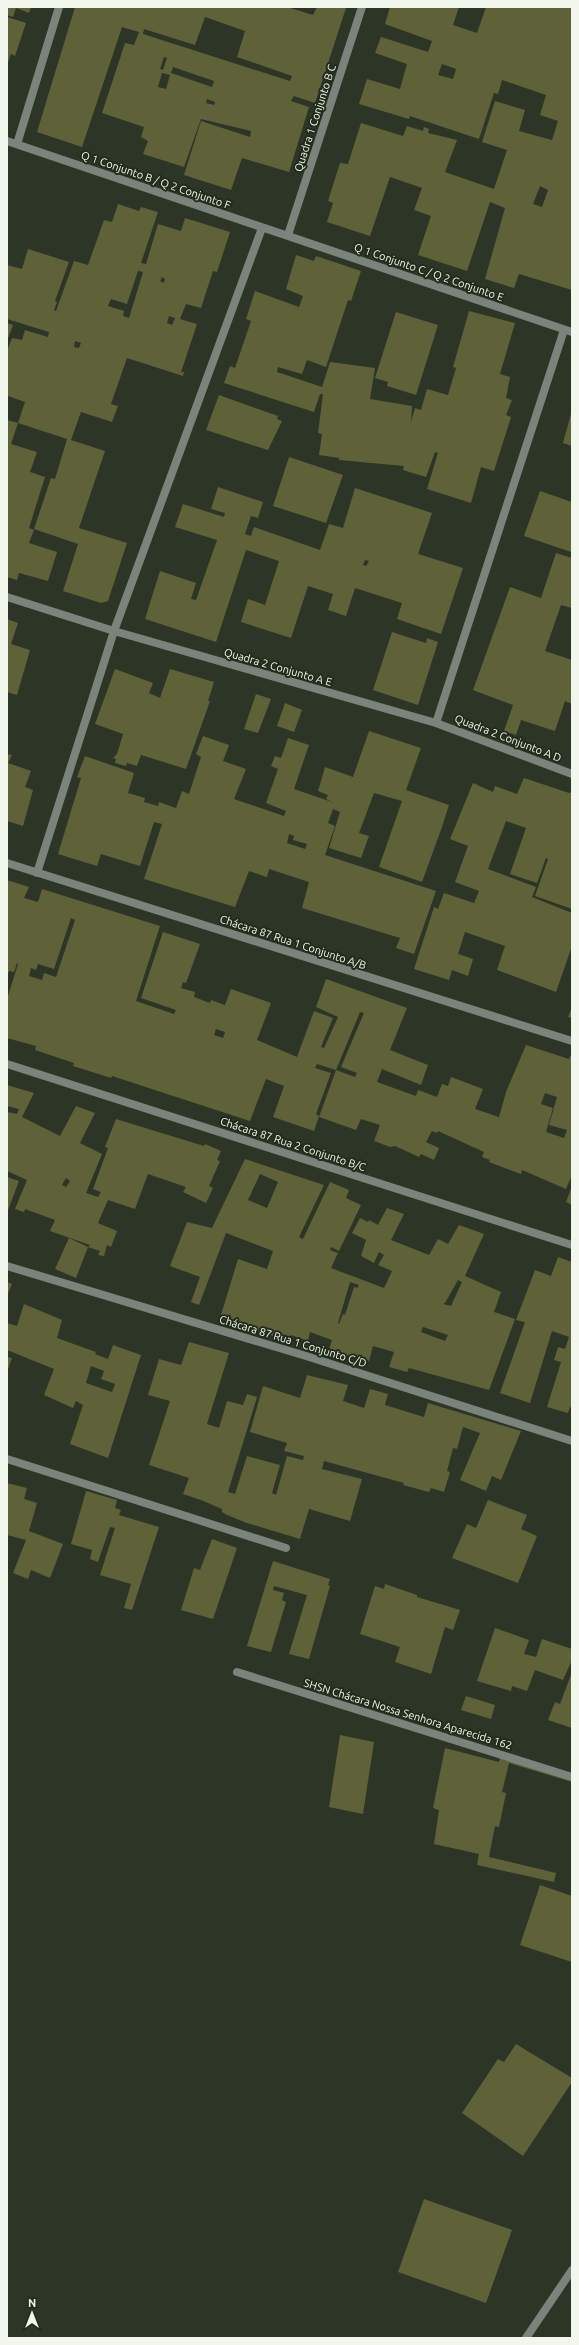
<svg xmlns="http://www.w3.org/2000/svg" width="579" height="2345" viewBox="0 0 579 2345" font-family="Ubuntu,sans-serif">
<rect width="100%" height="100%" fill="#2d3626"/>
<path fill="#5f6139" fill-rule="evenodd" d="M7 7H31L29 13 16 8 13 17 7 15Z
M75 7H287L313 15 317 7 346 8 315 103 294 96 291 101 309 107 289 172 242 158 231 190 184 175 201 121 250 137 251 131 201 119 184 167 143 154 148 141 141 137 144 127 102 113 125 43 134 45 139 32 122 27 82 147 37 132ZM205 17 245 31 237 57 292 76 290 81 143 34 144 29 195 45ZM164 57 167 58 163 70 160 69ZM173 67 214 81 212 87 171 73ZM162 73 170 75 166 89 158 87ZM207 99 215 102 214 105 206 103Z
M390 7H459L453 25 477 33 486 7H572V290L519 274 514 288 485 279 505 208 490 202 467 271 418 255 431 216 414 210 422 188 390 177 370 236 327 222 333 203 328 201 340 163 348 164 361 123 403 136 407 126 423 131 424 127 429 129 428 133 457 140 445 172 494 189 507 150 482 142 495 101 525 110 519 131 552 140 558 121 540 115 546 95 502 80 498 94 494 93 479 139 410 116 409 119 359 104 367 79 400 89 407 64 375 53 381 37 428 52 432 41 385 24ZM442 64 456 69 453 79 438 75ZM540 186 548 190 542 207 533 204Z
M7 17 26 23 15 56 11 54 7 65Z
M118 204 139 211 141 207 158 212 141 263 146 264 158 224 181 231 185 218 230 232 217 272 213 271 201 308 186 304 180 319 197 324 181 372H184L183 376 127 358 111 404 118 406 112 422 81 412 71 440 105 451 79 528 127 543 108 601 101 603 63 591 78 544 34 529 51 478 55 479 67 439 18 423 11 444 37 452 30 472 45 477 29 528 34 530 29 543 57 552 48 581 19 573 17 580 7 577V420L18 423 25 402 8 396 7 399V351L12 338 22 340 25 330 48 337 49 332 7 319V265L22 269 28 249 69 262 55 301 57 302 54 310 56 311 74 261 88 265 104 220 112 222ZM138 271 143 272 129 318 123 316 124 311 108 306 111 299 127 304ZM162 277 165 279 164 283 160 281ZM169 316 175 318 172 325 167 323ZM75 341 81 343 79 348 74 347Z
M296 255 314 261 316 256 361 271 351 301 348 300 326 367 307 360 302 374 278 367 277 372 322 387 330 362 375 368 370 399 412 406 411 422 415 408 421 410 427 389 448 395 456 368 453 367 469 311 515 323 500 374 510 377 506 398 512 400 506 415 511 417 494 471 481 467 471 503 427 489 438 453 435 452 426 477 403 470 404 466 339 460V458L319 455 322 434 318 433 323 394H320L314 412 224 383 230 366 235 368 251 321 246 319 255 291 299 307 303 296 286 289Z
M396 312 438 325 416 395 387 386 388 382 375 378Z
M7 323 13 325 7 341Z
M219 395 278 416 277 419 282 421 268 450 206 430Z
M572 410V446L563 443Z
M289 457 343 475 326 523 273 506Z
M218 487 263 502 258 518 251 516 245 534 251 536 254 527 320 550 329 524 343 528 355 488 432 513 418 554 463 568 441 634 397 619 402 603 355 588 346 616 328 610 333 594 308 586 291 638 241 622 248 599 265 605 279 561 246 550 216 642 145 619 160 571 196 583 191 599 196 600 217 540 175 527 183 504 224 517 225 513 211 509ZM365 560 369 561 366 566 363 565Z
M540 491 572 502 571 552 524 536Z
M556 553 572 558V608L561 605 545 651 572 660V704L565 701 555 731 521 720 516 735 504 731 513 705 473 690 510 587 541 598Z
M7 619 18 623 11 644 30 650 17 695 7 692Z
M392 632 426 643 427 638 438 642 418 705 373 690Z
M115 669 153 683 149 693 160 698 170 669 214 682 208 701H210L186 769 141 755 137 766 127 763 126 766 115 763 116 759 113 758 117 754 123 734 95 724Z
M256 694 271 699 258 733 244 729Z
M285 703 302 710 294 732 277 726Z
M369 731 421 748 406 790 449 805 442 827 422 882 379 867 402 801 374 793 359 833 369 836 361 858 329 848 340 812 333 809 328 823 335 826 325 855 436 891 414 954 396 948 400 938 302 908 309 882 269 869 267 877 249 871 235 907 144 879 162 824 154 822 140 866 101 854 97 866 58 854 81 778 77 777 85 756 134 773 128 793 145 798 144 802 158 806 159 802 176 808 182 791 189 794 201 757 196 754 203 736 229 745 223 761 246 769 234 799 284 816 286 811 266 803 278 769 271 766 275 756 281 758 288 738 309 745 294 789 335 803 326 799 328 795 318 791 325 767 353 777ZM289 834 294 836 293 840 307 844 305 849 287 843Z
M7 754 12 755 8 763 31 771 25 787 33 790 23 826 7 821Z
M524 778 569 793 572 792V909L535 896 548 859 546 858 537 883 510 874 526 828 506 821 488 869 536 887 532 897 572 913V946L556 992 497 970 505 946 465 932 458 954 473 959 468 976 452 970 449 980 414 969 434 907 438 909 444 893 474 903 479 891 455 882 468 846 450 839 473 783 493 792 495 786 517 794Z
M7 880 29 887 24 898 38 902 42 889 160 926 136 1001 174 1014 176 1010 141 998 163 932 200 944 186 983 183 982 181 988 195 992 194 997 210 1003 211 1000 225 1005 231 989 271 1003 257 1040 297 1057 314 1011 333 1018 321 1047 324 1048 338 1017 316 1007 326 979 407 1008 390 1050 428 1065 421 1085 382 1069 377 1082 416 1096 418 1090 437 1097 442 1084 448 1086 451 1077 483 1089 475 1109 499 1117 506 1092 526 1045 569 1059 570 1056 572 1057V1175L566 1189 522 1170 521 1174 489 1162 490 1160 482 1157 484 1152 438 1131 437 1133 432 1131 426 1142 439 1148 434 1160 421 1154 419 1157 395 1146 390 1147 374 1141 380 1125 361 1119 356 1130 319 1117 336 1070 317 1064 315 1068 331 1073 316 1114 319 1116 314 1131 273 1117 284 1086 266 1079 250 1121 112 1076 111 1078 73 1066 74 1063 35 1050 36 1046 7 1038V999L18 964 17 963 14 972 9 971 7 976ZM71 918 75 920 56 977 44 973 42 980 29 976 31 968 36 970 38 964 54 969ZM360 1012 364 1013 341 1067 357 1073 355 1077 336 1070ZM216 1029 225 1032 223 1038 214 1035ZM545 1093 557 1097 549 1125 567 1130 564 1138 546 1132 553 1108 541 1104Z
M572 1007V1018L568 1017Z
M7 1085 34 1093 22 1117 60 1136 76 1106 95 1113 80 1143 102 1154 86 1193 98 1197 101 1192 93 1189 108 1148 105 1147 116 1119 204 1146 205 1144 221 1151 217 1160 220 1161 209 1186 213 1188 206 1203 183 1192 186 1187 148 1174 135 1209 108 1200 98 1223 117 1231 111 1247 107 1245 104 1256 98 1255 100 1251 88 1247 76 1278 55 1269 69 1238 88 1247 90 1245 50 1231 55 1220 25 1209 24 1212 15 1209 27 1180 7 1171V1112L17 1114 19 1109 7 1106ZM66 1178 70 1181 66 1187 62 1185Z
M245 1159 324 1185 299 1237 303 1239 330 1182 349 1190 346 1198 361 1205 339 1251 331 1247 330 1250 338 1253 331 1268 384 1288 392 1271 378 1265 384 1255 379 1252 374 1263 361 1256 366 1240 352 1233 360 1218 368 1222 369 1220 378 1225 387 1208 404 1214 391 1240 429 1255 438 1239 448 1244 459 1225 484 1234 465 1276 501 1292 494 1312 515 1319 489 1390 409 1368 407 1372 389 1367 394 1352 373 1346 369 1361 329 1350 332 1340 310 1332 308 1341 291 1335 288 1341 220 1318 238 1259 267 1269 273 1251 226 1233 199 1305 191 1302 200 1277 170 1266 187 1222 212 1228ZM260 1174 278 1182 267 1208 248 1200ZM458 1280 462 1282 451 1306 443 1304 445 1303ZM350 1282 359 1285 357 1288 354 1287 345 1315 343 1314 339 1324 338 1323ZM423 1327 448 1335 445 1341 421 1332Z
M7 1177 19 1181 7 1213Z
M572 1186V1205L566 1202Z
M558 1257 572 1262V1408L570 1407 568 1413 547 1407 561 1362 554 1360 558 1347 565 1349 569 1337 552 1331 530 1403 500 1393 525 1322 516 1320 535 1270 551 1276Z
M7 1282 12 1284 7 1296Z
M24 1304 62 1320 57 1338 96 1352 95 1354 108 1359 113 1345 141 1355 108 1458 70 1444 83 1405 76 1401 73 1408 44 1395 54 1369 7 1350V1323L17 1326ZM91 1366 104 1371 101 1379 115 1384 112 1392 86 1383Z
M189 1342 229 1353 207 1424 219 1428 227 1401 243 1405 247 1394 257 1397 228 1492 235 1494 247 1456 280 1465 272 1493 276 1495 287 1456 303 1460 304 1456 284 1451 287 1443 250 1432 263 1386 300 1398 307 1375 348 1385 343 1401 364 1408 370 1389 388 1394 385 1405 424 1417 428 1403 521 1431 501 1480 492 1476 486 1491 460 1480 480 1433 463 1427 457 1449 453 1448 447 1471 450 1472 444 1492 431 1488 429 1492 403 1485 404 1483 324 1461 322 1469 362 1479 350 1521 309 1509 300 1539 247 1523 227 1515 222 1512V1509L201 1500 183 1494 189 1478 149 1465 170 1401 148 1395 159 1359 181 1365Z
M7 1357 12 1358 7 1372Z
M7 1483 27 1488 24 1499 37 1503 29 1531 63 1544 50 1578 31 1570 28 1579 13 1573 26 1540 7 1535Z
M86 1491 117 1500 115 1508 121 1510 119 1515 159 1527 132 1610 124 1608 131 1584 100 1575 115 1528 110 1527 98 1562 90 1559 92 1550 71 1544Z
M488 1500 527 1515 521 1529 537 1536 518 1583 452 1558 467 1524 476 1528Z
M212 1539 237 1548 213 1619 181 1610 194 1568 200 1570Z
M273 1561 330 1579 328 1585 330 1586 309 1659 289 1654 307 1595 274 1586 273 1590 284 1593 282 1600 286 1602 271 1652 247 1646Z
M385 1584 417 1595V1597L460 1610 453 1630 445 1627 431 1674 395 1662 400 1647 360 1634 375 1586 384 1589Z
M495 1628 529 1640 524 1654 536 1657 542 1639 572 1649V1660L563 1680 535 1670 527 1691 512 1686 511 1691 477 1681Z
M572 1672V1728L548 1720 555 1702 560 1704Z
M466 1696 495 1705 491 1719 461 1710Z
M340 1735 374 1742 363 1814 329 1807Z
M445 1748 499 1762 502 1751 572 1773V1782L509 1763 502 1792 506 1793 499 1827 495 1826 489 1857 556 1873 554 1882 477 1865 479 1854 434 1844 439 1810 433 1808Z
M540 1885 572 1896V1962L520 1945Z
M516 2044 572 2078V2082L523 2156 462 2113 498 2059 504 2062Z
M424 2199 512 2230 486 2303 398 2272Z"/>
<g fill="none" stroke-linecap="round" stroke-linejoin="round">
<path stroke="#7b837d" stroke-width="8" d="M7 141 572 332
M17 144 59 7
M288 235 362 7
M7 597 114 631 436 723 572 774
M436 723 564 330
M7 863 572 1041
M37 873 114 631 262 228
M7 1064 572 1245
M7 1266 306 1356 572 1441
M7 1459 286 1548
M237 1672 572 1777
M526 2338 572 2270"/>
</g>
<g text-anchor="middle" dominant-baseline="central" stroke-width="4" stroke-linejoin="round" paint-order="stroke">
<g font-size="11" fill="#f1f7ed" stroke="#232c1c">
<text transform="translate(315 118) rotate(-72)">Quadra 1 Conjunto B C</text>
<text transform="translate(156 180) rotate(19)">Q 1 Conjunto B / Q 2 Conjunto F</text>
<text transform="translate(429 272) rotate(19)">Q 1 Conjunto C / Q 2 Conjunto E</text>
<text transform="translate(278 667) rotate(16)">Quadra 2 Conjunto A E</text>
<text transform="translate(508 738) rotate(21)">Quadra 2 Conjunto A D</text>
<text transform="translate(293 942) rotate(18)">Chácara 87 Rua 1 Conjunto A/B</text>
<text transform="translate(293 1144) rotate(18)">Chácara 87 Rua 2 Conjunto B/C</text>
<text transform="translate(293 1341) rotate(17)">Chácara 87 Rua 1 Conjunto C/D</text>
<text transform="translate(408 1714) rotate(17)">SHSN Chácara Nossa Senhora Aparecida 162</text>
</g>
</g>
<rect width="579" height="2345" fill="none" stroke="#f1f7ed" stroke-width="16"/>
<g transform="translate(32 2313)" stroke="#232c1c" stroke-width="3" paint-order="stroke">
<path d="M0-3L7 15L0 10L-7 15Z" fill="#f1f7ed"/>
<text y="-6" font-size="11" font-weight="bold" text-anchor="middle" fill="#f1f7ed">N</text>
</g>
</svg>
